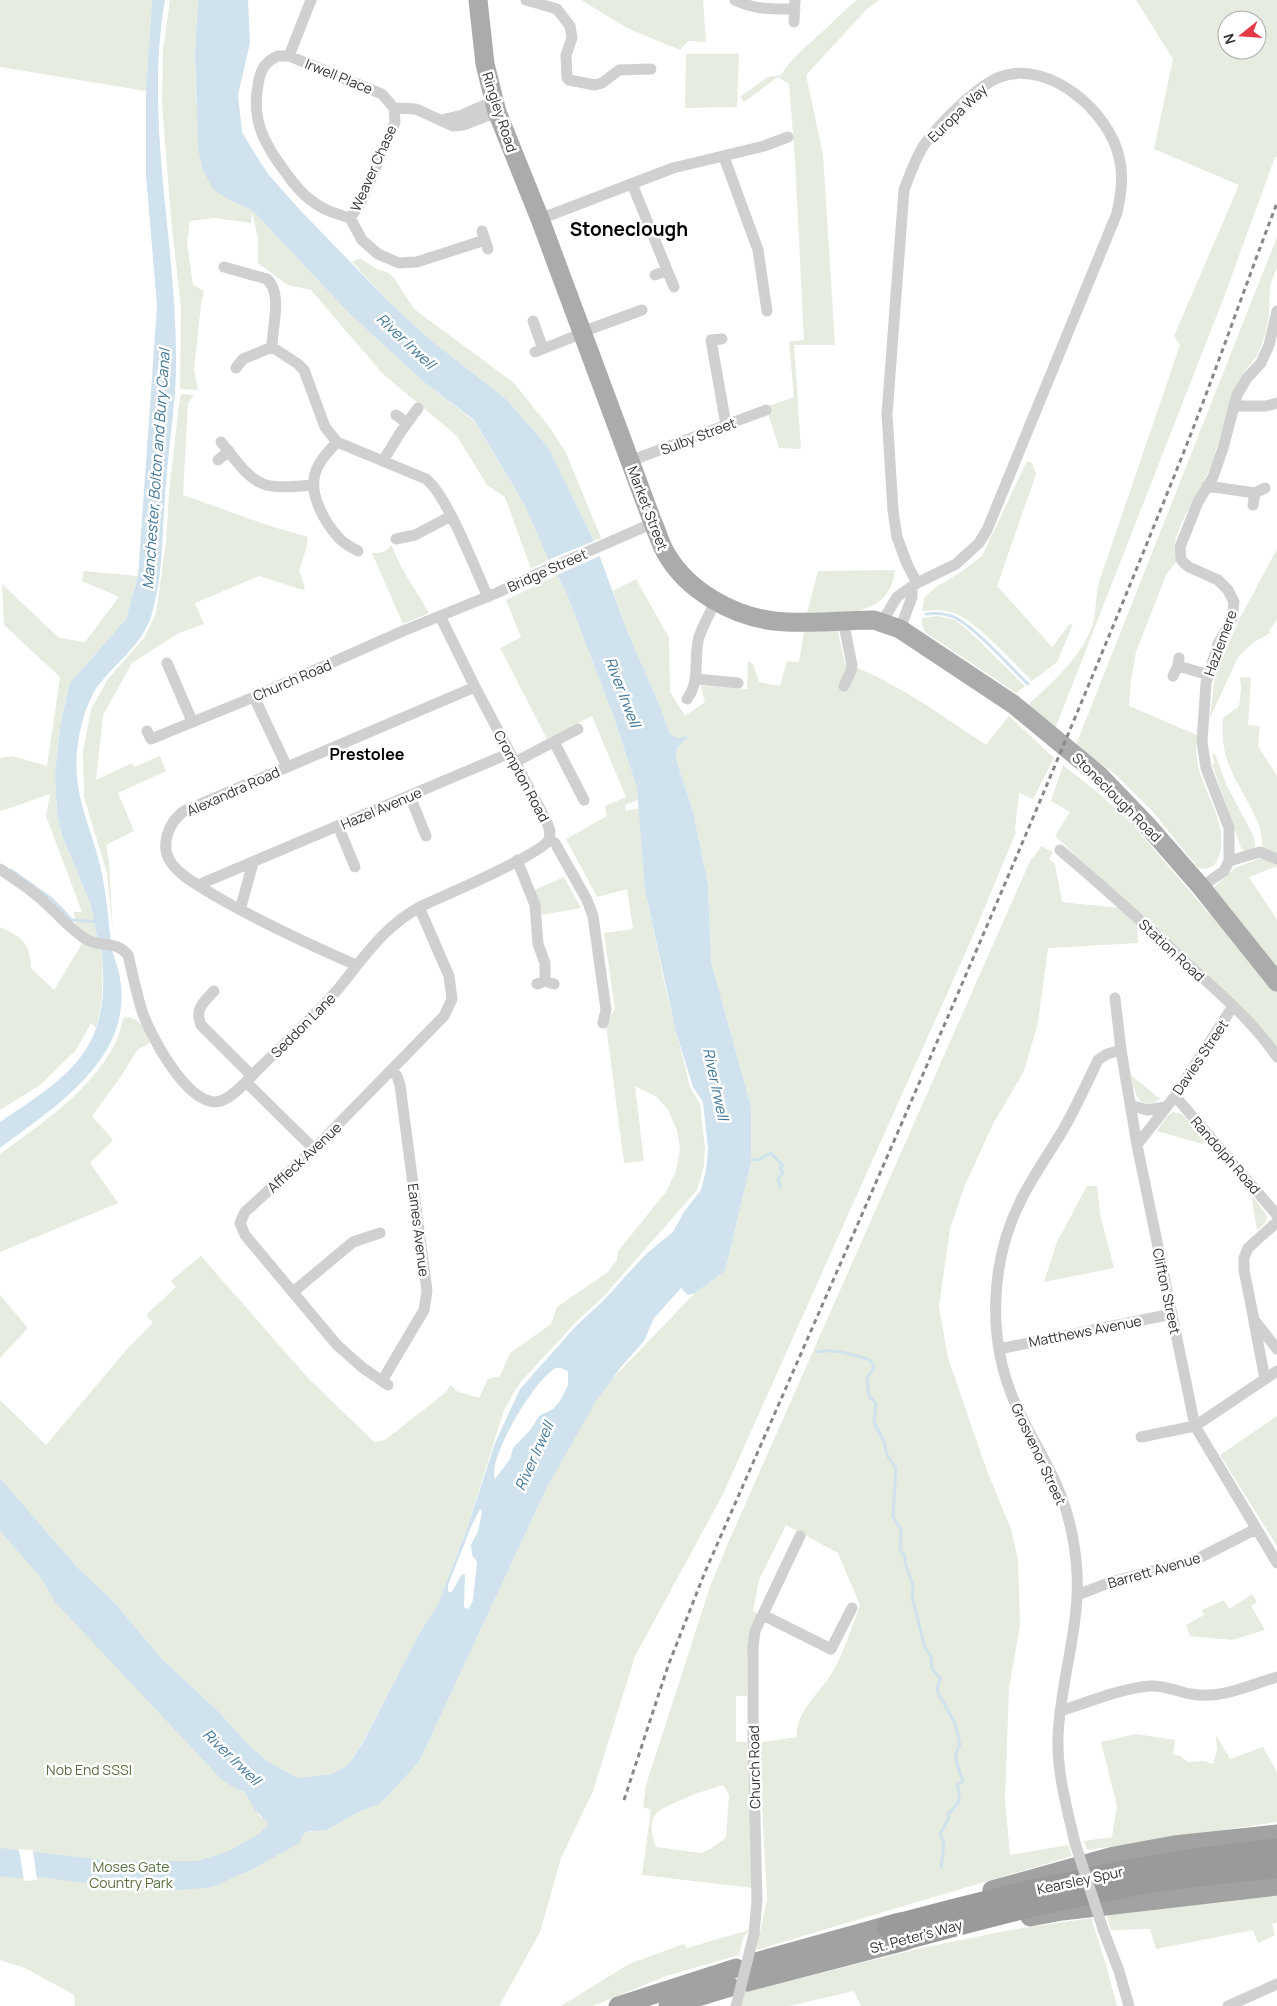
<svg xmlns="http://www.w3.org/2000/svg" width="1277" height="2006" viewBox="0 0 1277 2006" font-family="Manrope,sans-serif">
<rect width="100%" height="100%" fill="#fff"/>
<path fill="#e6ecdf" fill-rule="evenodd" d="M0 0H152L146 91 0 67Z
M170 0H198L195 55 196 104 229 200 252 210 349 313 425 383 474 421 524 504 546 554 550 559 531 569 505 497 487 485 457 436 382 373 311 290 288 285 258 263V238L252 212 251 223 215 218 190 221 187 243 193 285 204 291 201 304 194 370 198 390 180 389 181 308 171 219 162 103 163 50Z
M581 0H703L706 42 688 41 680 50 627 28Z
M857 0H879L867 9 806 75 823 155 835 345H794L801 449 779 448 766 407 794 397 789 342 804 340 795 159 789 84 778 77 744 102 740 97 767 77 781 75C792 58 807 46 822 32 834 22 844 10 857 0Z
M1136 0H1277V157H1275L1224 297 1055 729 1026 707C1052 682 1082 658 1093 623 1096 611 1096 597 1098 585L1180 345 1174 336 1239 185 1154 149 1173 59ZM1227 20H1257V50H1227Z
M686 54H739L737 107 685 108Z
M1277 237V267L1270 285 1269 315 1265 335 1257 356 1244 372 1235 388 1210 469 1182 522 1176 537 1174 549 1176 562 1166 575 1136 652 1131 679 1129 706 1197 735C1196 746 1196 756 1198 766 1205 796 1229 825 1219 856 1215 867 1209 870 1198 868L1153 812 1116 775 1076 745Z
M360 258 378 270 387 272 394 278 414 309 514 383 550 428 566 453 601 538 594 541 548 447 506 399 428 338 387 300 352 262Z
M181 394 194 395 188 403 183 495 270 526 308 537 306 549 299 571 305 587 303 590 259 576 195 603 204 624 179 633 132 663 103 715 96 780 132 763 134 767 160 756 166 771 118 793 134 831 106 845 109 862 113 934 107 873 84 797 83 752 91 709 108 679 144 638 156 613 166 543 169 493 179 404Z
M1027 461 1032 463 1036 474 997 586 1052 647 1069 625 1073 624 1057 662 1032 681C1014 663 978 623 956 614 945 609 934 610 922 611L924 598 936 587 961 572 982 556Z
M390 546H392C401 571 416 590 429 613L403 624 372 553C379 553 386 553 390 546Z
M1277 549V620L1269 631 1270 633 1254 642 1238 657 1210 718 1215 674 1240 618Z
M895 570C889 619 845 611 807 613L818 571Z
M84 571 138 576 126 619 70 683 60 727 55 774 57 814 63 838 90 903 98 940H95L76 926 74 912H82L46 816 50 794 1 811 0 810V758L12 756 47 766 60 677 4 625 2 584 59 638 85 642 119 597 82 581Z
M557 575 566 592 613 715 637 788 638 800 625 805 626 811 639 808 645 890 666 990 690 1087 700 1104 705 1148 704 1166 697 1190 604 1296 575 1323 519 1384 504 1410 467 1529 438 1604 419 1634 362 1743 349 1764 332 1774 298 1778 267 1761 245 1741 220 1713 164 1661 112 1600 78 1568 0 1478V1400L46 1445 128 1348 153 1323 146 1315 176 1287 171 1281 201 1256 307 1377 374 1442 385 1440 444 1394 451 1385 456 1391 479 1398 488 1379 500 1376 510 1353 551 1324 557 1307 608 1272 617 1260 618 1251 666 1192 676 1171 680 1149 677 1130 668 1110 657 1097 635 1086 644 1161 624 1163 606 1025 615 1009 604 933 633 929 627 889 597 897 566 839 607 816 605 806 626 797 592 716 547 739 500 648 521 637 506 600Z
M636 579 669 638 670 692 685 716 705 702 701 686 747 689 748 661 753 664 759 682 780 686 787 661 799 662 805 626 836 624 845 663C896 682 941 715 986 745L1009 716 1054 758 1033 799 1019 793 1015 829 1016 832 972 938 722 1496 635 1656 593 1791 561 1858 540 1932 499 2006H75L74 1995 25 1968 0 1960V1531L222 1780 236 1789 245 1792 260 1817 310 1832 327 1830 358 1812 380 1804 419 1762 547 1487 591 1401 695 1293 725 1271 751 1163V1106L711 962 708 884 693 811 676 759 677 748 688 737 676 738 670 734 660 706 628 633 613 591Z
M938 616 955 620 970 632 1025 686 1016 693 925 632 922 626V618Z
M1240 677 1251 678 1248 725 1260 726 1258 746 1277 776V855L1263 850C1262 842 1262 831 1258 823 1241 782 1219 768 1223 718L1239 706 1241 688Z
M1212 754H1215L1227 786 1253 835 1255 842V849L1246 852 1241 848 1212 764H1215Z
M1063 765 1102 796 1133 825 1206 910 1256 962 1277 991V1050L1102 880 1055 836 1070 812 1051 801Z
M1041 846 1053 852 1049 859 1055 864 1062 902 1119 908 1137 924 1138 943 1048 948 1038 1023 1024 1071 993 1124 965 1185 950 1229 939 1306 948 1358 987 1471 1011 1529 1018 1560 1020 1625 1009 1688 1005 1799 1010 1855 1068 1845 1072 1856 756 1950 767 1900 759 1745 763 1742 797 1737C795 1712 820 1693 832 1673 843 1655 852 1626 860 1605L838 1553 786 1525 759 1580 753 1611 759 1614 748 1647 747 1696H736V1742H747L753 1888 642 1875 651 1810 643 1807 646 1785 710 1587 729 1541 1031 859 1037 853ZM723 1785 729 1795 726 1838 710 1849 701 1853 656 1847C652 1837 648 1821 657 1813 668 1803 708 1789 723 1785Z
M1261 858 1277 862V866L1249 877 1277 920V967L1212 889 1235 868Z
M564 877 581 908 542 915 534 890Z
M0 927C22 937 30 942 31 968L54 990 83 942 102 949C103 975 104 1002 96 1028L91 1023 76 1050 40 1085 0 1110Z
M124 1017C141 1017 144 1029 150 1043L137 1050 122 1075 92 1116 113 1140 90 1163 118 1203 0 1252V1154C42 1123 88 1093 114 1046 119 1037 121 1026 124 1017Z
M1131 1075 1160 1099C1138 1114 1134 1090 1131 1075Z
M1173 1112 1182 1114 1206 1142 1203 1144 1157 1131 1168 1115Z
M1087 1186H1097L1100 1214 1114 1268 1044 1282 1057 1242Z
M1251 1194 1267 1216 1265 1223 1257 1230Z
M0 1295 28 1328 0 1358Z
M1277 1416V1546L1220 1455Z
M1252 1594 1257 1602 1251 1606 1265 1630 1232 1640 1190 1636 1186 1625 1204 1615 1202 1610 1224 1600 1229 1609Z
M1136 1734 1175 1740 1173 1754 1180 1756 1188 1762 1204 1761 1213 1764 1217 1750 1216 1735 1230 1759 1263 1747 1277 1772V1822L1087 1850 1084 1841 1112 1837 1117 1806 1101 1742Z
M1277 1892V1922L1272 1924 1275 1935 1258 1943 1253 1930 1156 1949 1150 1929 1111 1930 1107 1915Z
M1091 1918 1106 1965 1117 2006H861L854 1991 789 2006H742L745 1992 768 1986 926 1947 1010 1930Z
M749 1930 743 1938 739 1955 666 1976 593 2006H561L629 1964 684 1944 687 1948Z"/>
<path fill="#cfe2ee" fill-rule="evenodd" d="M152 0H165C142 131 183 263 175 394 172 428 167 462 165 496 162 535 163 579 151 617 141 647 112 665 95 690 85 707 79 731 77 751 73 796 90 823 100 865 106 890 108 916 111 942L98 940 90 903 63 838 57 814 55 774 60 727 70 683 126 619 138 576 157 306 146 175V89Z
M198 0H248L250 43 238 95 242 132 252 149 268 174 300 210 387 300 428 338 506 399 548 447 594 541 628 633 660 706 670 734 677 738 689 736 677 748 676 759 693 811 708 884 711 962 751 1106V1163L725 1271 695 1293 688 1295 681 1288 654 1318 644 1341 621 1367 596 1401 547 1487 419 1762 380 1804 358 1812 327 1830 305 1832 299 1843 253 1869 212 1887 179 1890 120 1887 39 1877 16 1878 0 1876V1848L114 1861H198L229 1851 259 1834 269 1824 254 1809 245 1792 236 1789 222 1780 55 1602 42 1579 0 1531V1478L78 1568 112 1600 164 1661 220 1713 245 1741 267 1761 298 1778 332 1774 349 1764 362 1744 419 1634 438 1604 467 1529 495 1443 520 1389 576 1326 603 1301 646 1254 673 1232 684 1212 701 1190 706 1170 708 1148 703 1102 693 1087 676 1032 645 890 637 788 613 715 566 592 546 554 524 504 474 420 425 383 349 313 252 210 229 200 213 189 202 168 198 148 195 55ZM556 1368H561L568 1371V1385L560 1401 553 1409 539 1416 531 1429 513 1448 510 1459 495 1479C486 1460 536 1377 556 1368ZM480 1509 482 1512 478 1531 471 1545 472 1555 477 1562 473 1600 470 1607 467 1609 464 1607 465 1575 462 1574 451 1593 448 1591V1585L471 1527Z
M111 948C115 960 120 972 121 985 129 1062 53 1108 0 1148V1122C41 1094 90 1067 100 1014 105 993 103 970 102 949Z"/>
<path fill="#fff" d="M594 541 600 556 557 575 550 559Z
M19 1849 33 1850 37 1880 24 1881Z"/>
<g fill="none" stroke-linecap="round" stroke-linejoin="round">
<path stroke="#cfe2ee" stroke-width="3" d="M926 614C936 613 946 613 956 618 979 631 1008 665 1028 684
M11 870 53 900 72 920 99 922
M751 1159 758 1160 771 1153 783 1166 780 1168 783 1173 778 1179 780 1187
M817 1352C834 1348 852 1355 868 1359L872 1362 874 1368 867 1378 869 1396 876 1403 874 1422 884 1442 887 1455 896 1468 893 1517 901 1529 900 1550 905 1556V1563L913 1585 912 1597 925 1648 931 1656 932 1669 940 1678 937 1691 955 1723 960 1745C951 1755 960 1771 963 1782L957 1785C962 1801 959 1803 948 1814L949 1818 940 1834 944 1844 941 1867"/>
<path stroke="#d0d0d0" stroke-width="11" d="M526 0 557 9 570 26 572 38 566 55 567 78 569 80 595 85 602 83 619 70 651 69
M735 0C754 10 773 9 795 9
M794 22 795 0
M278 56H289L382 94 394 108 395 122 361 202 350 218C337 214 323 210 312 201 302 194 293 183 286 173 265 145 251 121 258 85 260 71 264 62 278 56Z
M289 56 311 0
M394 108 416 109 453 126 463 125 497 112
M442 120 462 115 494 101
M724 157 758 250 767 311
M632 184 674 287
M350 218 362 240 378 254 399 263 417 262 485 240
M540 219 673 168 764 146 788 137
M482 231 488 249
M224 267 267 279C283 293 272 327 272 347L298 364 304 370 325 427 337 442 426 479C447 495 475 569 488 597
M655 275 667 270
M533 321 543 349
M582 332 642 310
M722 339 711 340 726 425
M535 352 583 333
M236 368 243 359 272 347
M1234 406H1266L1277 403
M396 415 407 423
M221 442C232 455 244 474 259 482 273 490 297 486 313 485
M337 442C328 452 318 462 315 474 309 495 325 523 339 538 344 544 351 547 358 551
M218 460 229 451
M383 461 400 433 418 408
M630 461 766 410
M1207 486 1255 493
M1253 505 1255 493 1265 488
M396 539 415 535 451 516
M440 616 475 687 546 820 550 831 549 840
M843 620 852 665 851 671 844 686
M882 622 897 597 917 583 956 564 979 543 987 530 1117 213C1121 194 1124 176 1119 157 1109 112 1051 61 1003 76 979 83 939 124 924 145 915 159 910 174 904 190L887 414 893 511 897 537 907 564 917 583
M900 629 912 597V588
M167 663 192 721
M1178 666 1209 675
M1173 676 1178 666 1179 658
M696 679 738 683
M254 697 287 767
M687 699C701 681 693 658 699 637 703 625 710 613 716 601
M147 731 151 739 254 697 403 631 499 592 539 573 653 523
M554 742 584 800
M515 762 578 729
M410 796 426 836
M338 826 355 867
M549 840 555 843 587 900 593 916 606 1010 603 1023
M1060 850C1105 888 1148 927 1191 967 1221 995 1254 1022 1277 1057
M517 860 535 905 538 944 545 963V981
M1229 861 1260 852 1277 859
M0 869C14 879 29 888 41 899 55 911 68 927 84 938 100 949 115 939 128 955 132 972 136 990 141 1008 149 1034 184 1099 214 1102 225 1103 239 1089 246 1082 276 1050 311 1021 339 988 364 957 386 924 422 906 445 895 538 856 549 840
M198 885 510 753
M1201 887 1224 871 1229 861V828L1206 768 1202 742 1206 683 1218 644 1232 619 1234 602 1228 590 1218 580 1189 567 1184 563 1181 559 1180 547 1198 502 1213 477 1223 448 1237 395 1247 378 1261 363 1269 345 1277 311
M240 910 253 863
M356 965C306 943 258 921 212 894 198 885 182 877 172 864 159 847 168 823 184 811L475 687
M537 984 545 981 554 984
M214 991C204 1002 194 1009 201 1025L252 1076
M1115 998 1121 1050 1137 1145 1195 1426 1277 1563
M246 1082 314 1149
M1175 1096 1277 1215
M1130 1105 1147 1110 1165 1107
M1137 1145 1175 1096 1233 1006
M1277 1222 1248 1248 1244 1258V1270L1254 1320 1277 1349
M293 1292 353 1242 380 1233
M1254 1322 1265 1379
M999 1349 1172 1314
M382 1381 424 1310 427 1291 400 1085 397 1076 392 1071
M388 1385 363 1368 337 1345 245 1235 240 1223 245 1212 314 1149 444 1016 452 999 449 976 419 907
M1141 1437 1195 1426 1277 1371
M1077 1595 1111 1582 1197 1559 1256 1529
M763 1615 831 1649 852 1608
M1060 1711C1089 1702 1119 1689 1149 1686 1165 1685 1176 1691 1191 1694 1219 1700 1250 1685 1277 1677
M1075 1843C1067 1808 1057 1774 1058 1737 1060 1682 1080 1628 1077 1573 1075 1537 1066 1501 1049 1469 1038 1447 1025 1426 1015 1403 987 1340 990 1263 1020 1202 1033 1175 1052 1150 1067 1123 1078 1103 1088 1081 1098 1060L1107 1054 1121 1050
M1104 1932 1119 1971 1129 2006
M754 1934 757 1900 753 1738V1647L755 1631 800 1536
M1228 2006 1277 1984"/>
<path stroke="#ababab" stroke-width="19" d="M478 0 485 64 497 112 540 219 653 523C658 534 661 546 667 555 688 591 733 616 774 621 807 625 841 620 874 620L900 629 1013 704 1099 775 1147 825 1201 887 1277 982"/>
<path stroke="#a2a2a2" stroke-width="19" d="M992 1890 1114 1856 1174 1845 1277 1834
M1030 1917 1062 1911 1277 1886
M752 1963 900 1922
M747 1982 905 1941
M618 2006 736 1968
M668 2006 731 1987"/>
<path stroke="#9a9a9a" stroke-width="21" d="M887 1927C1015 1892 1144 1862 1277 1849
M892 1943C988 1917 1084 1891 1182 1878 1214 1874 1245 1871 1277 1868"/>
<path stroke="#888" stroke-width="3" stroke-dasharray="5 4" stroke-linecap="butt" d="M624 1800 668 1666 705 1572C868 1201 1032 831 1183 454 1216 371 1245 286 1277 203"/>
<path stroke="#d0d0d0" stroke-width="11" d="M1075 1843 1104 1932
M736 2006 754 1934"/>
</g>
<g text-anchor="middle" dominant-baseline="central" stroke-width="5" stroke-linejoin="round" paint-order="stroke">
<g font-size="14" fill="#333" stroke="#fff">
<text transform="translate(339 76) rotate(22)">Irwell Place</text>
<text transform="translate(500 112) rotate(72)">Ringley Road</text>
<text transform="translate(957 113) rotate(-44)">Europa Way</text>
<text transform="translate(373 168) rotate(-66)">Weaver Chase</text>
<text transform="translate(698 436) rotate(-21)">Sulby Street</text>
<text transform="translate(648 508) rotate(69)">Market Street</text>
<text transform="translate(547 570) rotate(-24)">Bridge Street</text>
<text transform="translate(1220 643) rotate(-70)">Hazlemere</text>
<text transform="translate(292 680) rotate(-23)">Church Road</text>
<text transform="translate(522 776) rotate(62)">Crompton Road</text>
<text transform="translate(233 791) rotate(-24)">Alexandra Road</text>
<text transform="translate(1117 797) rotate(45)">Stoneclough Road</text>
<text transform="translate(381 808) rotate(-23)">Hazel Avenue</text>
<text transform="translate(1172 950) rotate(43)">Station Road</text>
<text transform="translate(303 1025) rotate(-45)">Seddon Lane</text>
<text transform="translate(1200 1057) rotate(-56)">Davies Street</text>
<text transform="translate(1226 1155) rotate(49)">Randolph Road</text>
<text transform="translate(304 1157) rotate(-43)">Affleck Avenue</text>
<text transform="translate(419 1230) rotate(83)">Eames Avenue</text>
<text transform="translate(1167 1291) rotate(78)">Clifton Street</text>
<text transform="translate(1085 1331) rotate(-11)">Matthews Avenue</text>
<text transform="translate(1039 1454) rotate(65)">Grosvenor Street</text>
<text transform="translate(1154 1570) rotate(-16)">Barrett Avenue</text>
<text transform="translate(754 1767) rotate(-91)">Church Road</text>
<text transform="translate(1080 1880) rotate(-12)">Kearsley Spur</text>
<text transform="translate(916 1936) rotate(-15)">St. Peter's Way</text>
</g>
<g font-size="14" fill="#56703f" stroke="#fff">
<text x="89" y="1769">Nob End SSSI</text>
<text x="131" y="1866">Moses Gate<tspan x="131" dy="16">Country Park</tspan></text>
</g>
<g font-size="15" font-style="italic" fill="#3f7597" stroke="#fff">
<text transform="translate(406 341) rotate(43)">River Irwell</text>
<text transform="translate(156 469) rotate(-86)">Manchester, Bolton and Bury Canal</text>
<text transform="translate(623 692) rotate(69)">River Irwell</text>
<text transform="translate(716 1084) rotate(78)">River Irwell</text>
<text transform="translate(534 1456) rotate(-66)">River Irwell</text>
<text transform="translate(232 1757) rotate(44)">River Irwell</text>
</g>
<g font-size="16" font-weight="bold" fill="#000" stroke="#fff">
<text x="367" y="754">Prestolee</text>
</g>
<g font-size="19" font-weight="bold" fill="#000" stroke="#fff">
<text x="629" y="229">Stoneclough</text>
</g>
</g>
<g transform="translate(1242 35) rotate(253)"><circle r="24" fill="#ffffff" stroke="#adadad"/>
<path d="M0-4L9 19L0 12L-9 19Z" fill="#e63946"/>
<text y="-8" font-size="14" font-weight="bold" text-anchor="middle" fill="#333333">N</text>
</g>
</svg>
